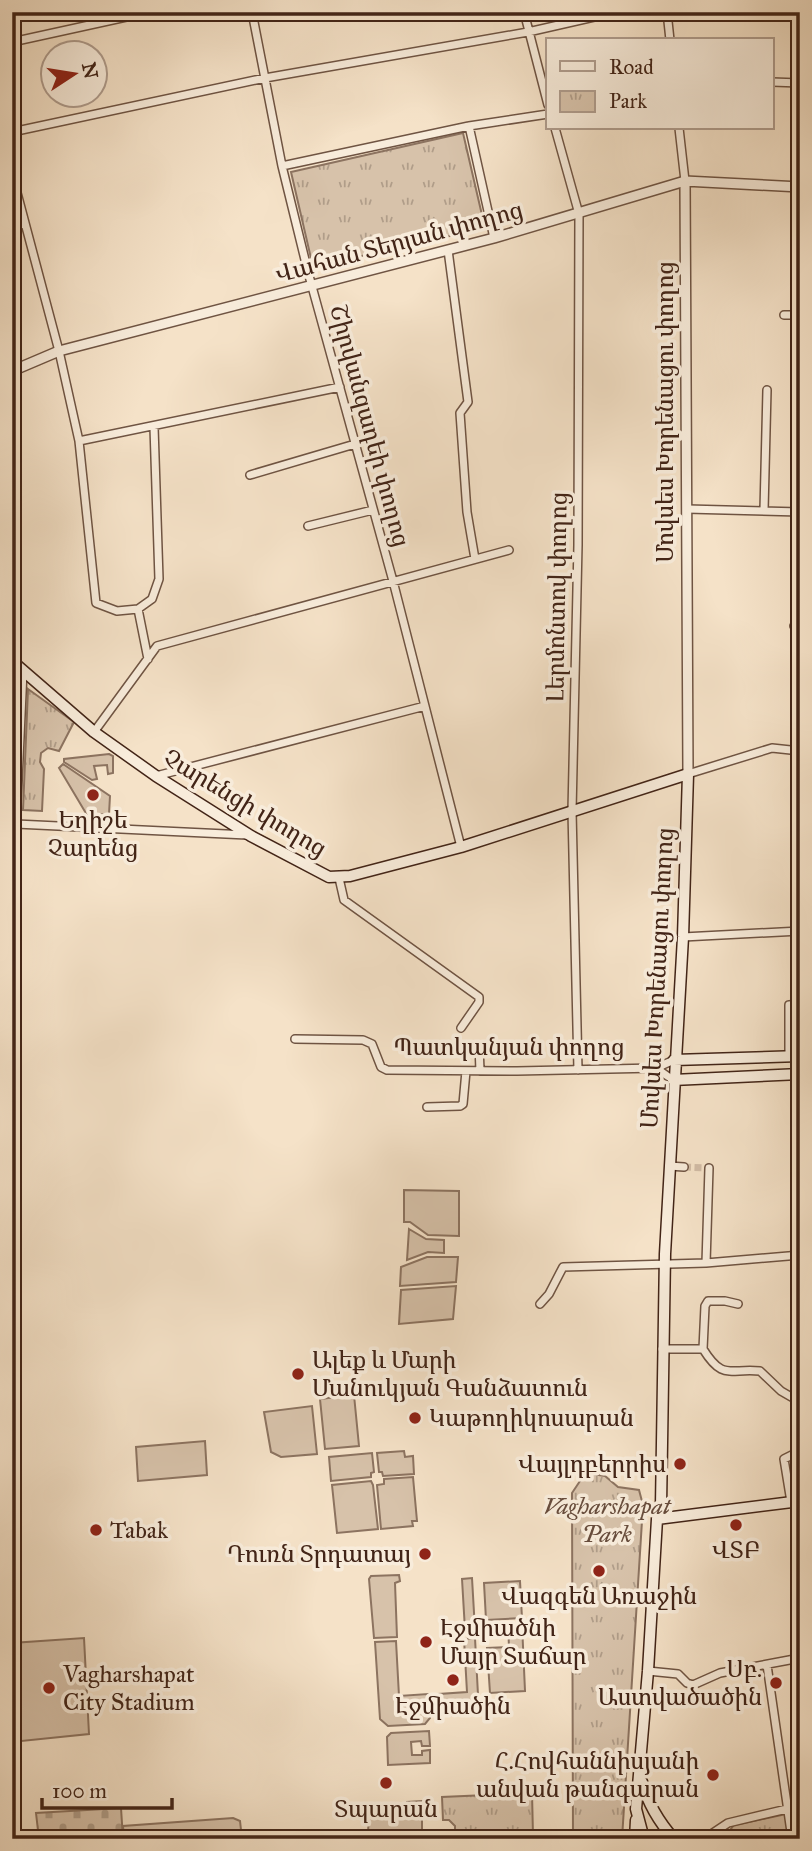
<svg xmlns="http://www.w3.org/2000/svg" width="812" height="1851" viewBox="0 0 812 1851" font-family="'IM FELL Great Primer','Noto Serif Armenian',serif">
<defs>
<pattern id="cemetery-stones" width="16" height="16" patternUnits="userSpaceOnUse" patternTransform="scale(1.75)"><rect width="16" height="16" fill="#d7c2aa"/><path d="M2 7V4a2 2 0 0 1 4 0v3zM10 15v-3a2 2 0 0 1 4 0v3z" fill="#b09d89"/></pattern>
<pattern id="park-tufts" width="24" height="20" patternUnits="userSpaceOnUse" patternTransform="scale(1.75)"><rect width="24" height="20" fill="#d7c2aa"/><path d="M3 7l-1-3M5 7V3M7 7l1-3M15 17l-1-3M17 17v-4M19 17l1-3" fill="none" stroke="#b09d89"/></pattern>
</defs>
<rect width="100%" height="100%" fill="#f5e2c8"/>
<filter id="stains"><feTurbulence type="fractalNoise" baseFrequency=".00286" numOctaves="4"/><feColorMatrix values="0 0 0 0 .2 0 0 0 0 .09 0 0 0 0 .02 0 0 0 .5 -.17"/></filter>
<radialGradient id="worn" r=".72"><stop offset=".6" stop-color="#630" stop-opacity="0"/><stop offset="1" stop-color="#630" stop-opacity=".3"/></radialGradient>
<path fill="#d7c2aa" stroke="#8c7360" stroke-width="2" d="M109 754 113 756V773L108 774 107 765 94 766 97 779 92 780 64 762V759Z
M63 764 110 796 109 814 87 815 59 768Z
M404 1190 459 1191V1236L428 1235 410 1222H404Z
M409 1229 426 1239 444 1240V1253L428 1252 407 1260Z
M427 1257H458L456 1282 400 1286 401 1267Z
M456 1286 453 1319 399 1324 401 1290Z
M354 1395 359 1446 325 1449 320 1399Z
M312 1406 317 1454 281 1457 271 1452 264 1412Z
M205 1441 207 1475 138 1481 136 1447Z
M404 1451 405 1457 413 1456 414 1474 383 1476 382 1472H379L377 1453Z
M372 1453 374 1472 371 1473V1477L331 1481 329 1457Z
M413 1477 417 1521H412L413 1526 381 1529 377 1485 384 1484V1479Z
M371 1481 373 1485 378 1529 337 1533 332 1485Z
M399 1575 400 1581 395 1583 397 1637 374 1638 369 1579 371 1576Z
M472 1578 475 1630H465L462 1579Z
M520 1581 522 1618 486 1620 484 1583Z
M522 1624 525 1691 490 1693 487 1648 509 1647 508 1625Z
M84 1638 89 1734 12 1742V1643Z
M475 1638 479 1714 440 1716 439 1694 467 1692 464 1639Z
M396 1641 399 1696 428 1694 430 1718 425 1724 388 1726 380 1719 375 1642Z
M429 1731 430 1746H422L421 1741 411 1742 412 1755H422V1751L430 1750V1763L388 1765 387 1737 391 1733Z
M422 1801V1834H368L369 1811 407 1808V1802Z
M233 1818 240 1821 242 1839H124L123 1826Z"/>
<path fill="url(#cemetery-stones)" stroke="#8c7360" stroke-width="2" d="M121 1808 123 1839H39L36 1813Z"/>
<path fill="url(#park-tufts)" stroke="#8c7360" stroke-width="2" d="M463 133 485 228 313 267 291 172Z
M28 689 74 722 59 751 48 748 41 753 40 762 44 769 42 811 23 810Z
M592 1474 605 1476 618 1487 639 1490 643 1505 622 1839H573L572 1493 582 1478Z
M532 1793 533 1835 455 1834V1826L449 1820H443L442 1797Z
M800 1802V1839H728L727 1834 734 1825 791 1813 789 1804Z"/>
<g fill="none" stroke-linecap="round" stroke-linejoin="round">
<path stroke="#d1bca5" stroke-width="7" stroke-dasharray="7 3.5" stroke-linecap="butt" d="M684 1167 709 1168"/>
<g stroke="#6f5443" stroke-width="10">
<path id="minor" d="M252 12 282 166 308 272 393 581 461 847
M524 12 548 105
M667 12 670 40
M12 42 149 12
M772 82 800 83
M469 126 494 238
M555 128 579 214 578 545 572 811 578 1070
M679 128 685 181
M12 132 265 78 528 32 616 12
M282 166 469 126 548 114
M12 174 59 351 79 441 96 603 117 611 138 609
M12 226 24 223
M448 250 468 402 460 413 467 512 475 559
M784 315H800
M79 441 340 387
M250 475 355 444
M687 509 800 512
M764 510 767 390
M308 526 373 510
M794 626H800
M148 659 138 609 152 599 159 579 154 427
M23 671 16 824 247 835
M94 732 157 646 509 550
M688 774 772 748 800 751
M156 776 425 706
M339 878 344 900 479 997V1002L461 1028
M683 937 800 931
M295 1039 363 1040 372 1044 381 1067 387 1070 517 1071 656 1068 674 1060
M479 1045 480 1071
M789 1057V1005L800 1004
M656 1068 673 1080
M427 1107 460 1106 463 1104 466 1071
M669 1166 684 1167
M706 1263 709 1168
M540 1304 549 1294 563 1267 706 1263 800 1255
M662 1349H703C723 1381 729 1368 760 1371L781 1391 800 1402
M703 1349 705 1306 708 1301H725L738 1304
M791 1502 784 1459 800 1451
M767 1665 792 1839
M648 1671 678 1674 687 1683 693 1685 720 1673 800 1658
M704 1839 728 1823 787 1809"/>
</g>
<g stroke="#6f5443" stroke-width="12">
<path id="tertiary" d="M685 181 688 774
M12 371 59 351 494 238 685 181 800 187"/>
</g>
<g stroke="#422417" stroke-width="13">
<path id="secondary" d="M12 661 94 732 156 776 251 836 329 877 350 876 461 847 688 774 683 937 665 1254 661 1506 657 1519 648 1671 636 1809 644 1839
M674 1060 800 1056
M673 1080 800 1074
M657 1519 800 1501
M642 1782C648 1804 659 1822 674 1839
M635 1839 636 1820"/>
</g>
<use href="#minor" stroke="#f8ecdb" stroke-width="7"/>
<use href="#tertiary" stroke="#f8ecdb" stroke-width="9"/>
<use href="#secondary" stroke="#f8ecdb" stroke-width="10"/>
</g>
<g fill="#8f2418" stroke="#f8ecdb" stroke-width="2.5">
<circle cx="93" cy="795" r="7"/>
<circle cx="298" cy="1374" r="7"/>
<circle cx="415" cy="1418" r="7"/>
<circle cx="680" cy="1464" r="7"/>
<circle cx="736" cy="1525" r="7"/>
<circle cx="96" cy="1530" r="7"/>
<circle cx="425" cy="1554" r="7"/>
<circle cx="599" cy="1571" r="7"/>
<circle cx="426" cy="1642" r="7"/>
<circle cx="453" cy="1680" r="7"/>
<circle cx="776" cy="1683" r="7"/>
<circle cx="49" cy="1688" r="7"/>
<circle cx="713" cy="1775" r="7"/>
<circle cx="386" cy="1783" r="7"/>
</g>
<g text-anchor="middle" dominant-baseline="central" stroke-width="7" stroke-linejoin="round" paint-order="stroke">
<g font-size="24" fill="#422417" stroke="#f8ecdb">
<text transform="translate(399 242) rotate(-15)">Վահան Տերյան փողոց</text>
<text transform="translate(665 412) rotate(-90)">Մովսես Խորենացու փողոց</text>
<text transform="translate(370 426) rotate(75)">Շիրվանզադեի փողոց</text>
<text transform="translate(557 597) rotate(-89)">Լերմոնտով փողոց</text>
<text transform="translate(245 803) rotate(31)">Չարենցի փողոց</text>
<text transform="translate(657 978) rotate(-87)">Մովսես Խորենացու փողոց</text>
<text x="509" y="1047">Պատկանյան փողոց</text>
</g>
<g font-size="24" fill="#422417" stroke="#f8ecdb">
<text x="93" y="820">Եղիշե<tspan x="93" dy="28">Չարենց</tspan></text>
<text x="312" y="1360" text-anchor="start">Ալեք և Մարի<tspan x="312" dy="28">Մանուկյան Գանձատուն</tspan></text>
<text x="429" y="1418" text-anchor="start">Կաթողիկոսարան</text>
<text x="666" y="1464" text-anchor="end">Վայլդբերրիս</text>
<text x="110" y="1530" text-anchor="start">Tabak</text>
<text x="736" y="1550">ՎՏԲ</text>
<text x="411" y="1554" text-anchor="end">Դուռն Տրդատայ</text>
<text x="599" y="1596">Վազգեն Առաջին</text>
<text x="440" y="1628" text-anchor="start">Էջմիածնի<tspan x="440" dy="28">Մայր Տաճար</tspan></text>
<text x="762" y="1669" text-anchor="end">Սբ.<tspan x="762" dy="28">Աստվածածին</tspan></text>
<text x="63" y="1674" text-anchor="start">Vagharshapat<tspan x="63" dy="28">City Stadium</tspan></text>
<text x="453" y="1706">Էջմիածին</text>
<text x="699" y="1761" text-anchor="end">Հ.Հովհաննիսյանի<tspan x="699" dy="28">անվան թանգարան</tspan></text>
<text x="386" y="1809">Տպարան</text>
</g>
<g font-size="24" font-style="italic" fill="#674c3c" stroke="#f8ecdb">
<text x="607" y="1506">Vagharshapat<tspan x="607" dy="28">Park</tspan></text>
</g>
</g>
<rect width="812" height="1851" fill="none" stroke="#f5e2c8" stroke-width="42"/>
<rect x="14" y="14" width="784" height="1823" fill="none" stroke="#422417" stroke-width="3.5"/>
<rect x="21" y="21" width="770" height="1809" fill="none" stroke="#422417" stroke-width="2"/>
<rect x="546" y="38" width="228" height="91" fill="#f8ecdb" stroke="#af9c8d" stroke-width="2"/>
<rect x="560" y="61" width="35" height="10" fill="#f8ecdb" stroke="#af9c8d" stroke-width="2"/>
<text x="609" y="74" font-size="21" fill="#422417">Road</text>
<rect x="560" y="91" width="35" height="21" fill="url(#park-tufts)" stroke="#af9c8d" stroke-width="2"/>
<text x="609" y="108" font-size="21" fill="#422417">Park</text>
<g transform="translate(74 74) rotate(78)"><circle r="33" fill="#f8ecdb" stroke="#af9c8d" stroke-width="2"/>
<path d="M0-5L12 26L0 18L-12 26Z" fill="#8f2418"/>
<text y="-10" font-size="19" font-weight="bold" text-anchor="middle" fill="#422417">N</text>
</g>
<path d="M42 1798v10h130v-10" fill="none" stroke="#422417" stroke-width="3.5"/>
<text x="52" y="1798" font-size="21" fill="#422417" stroke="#f8ecdb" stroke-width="5" paint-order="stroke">100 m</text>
<rect width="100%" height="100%" filter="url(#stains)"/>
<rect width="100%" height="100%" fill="url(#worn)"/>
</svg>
